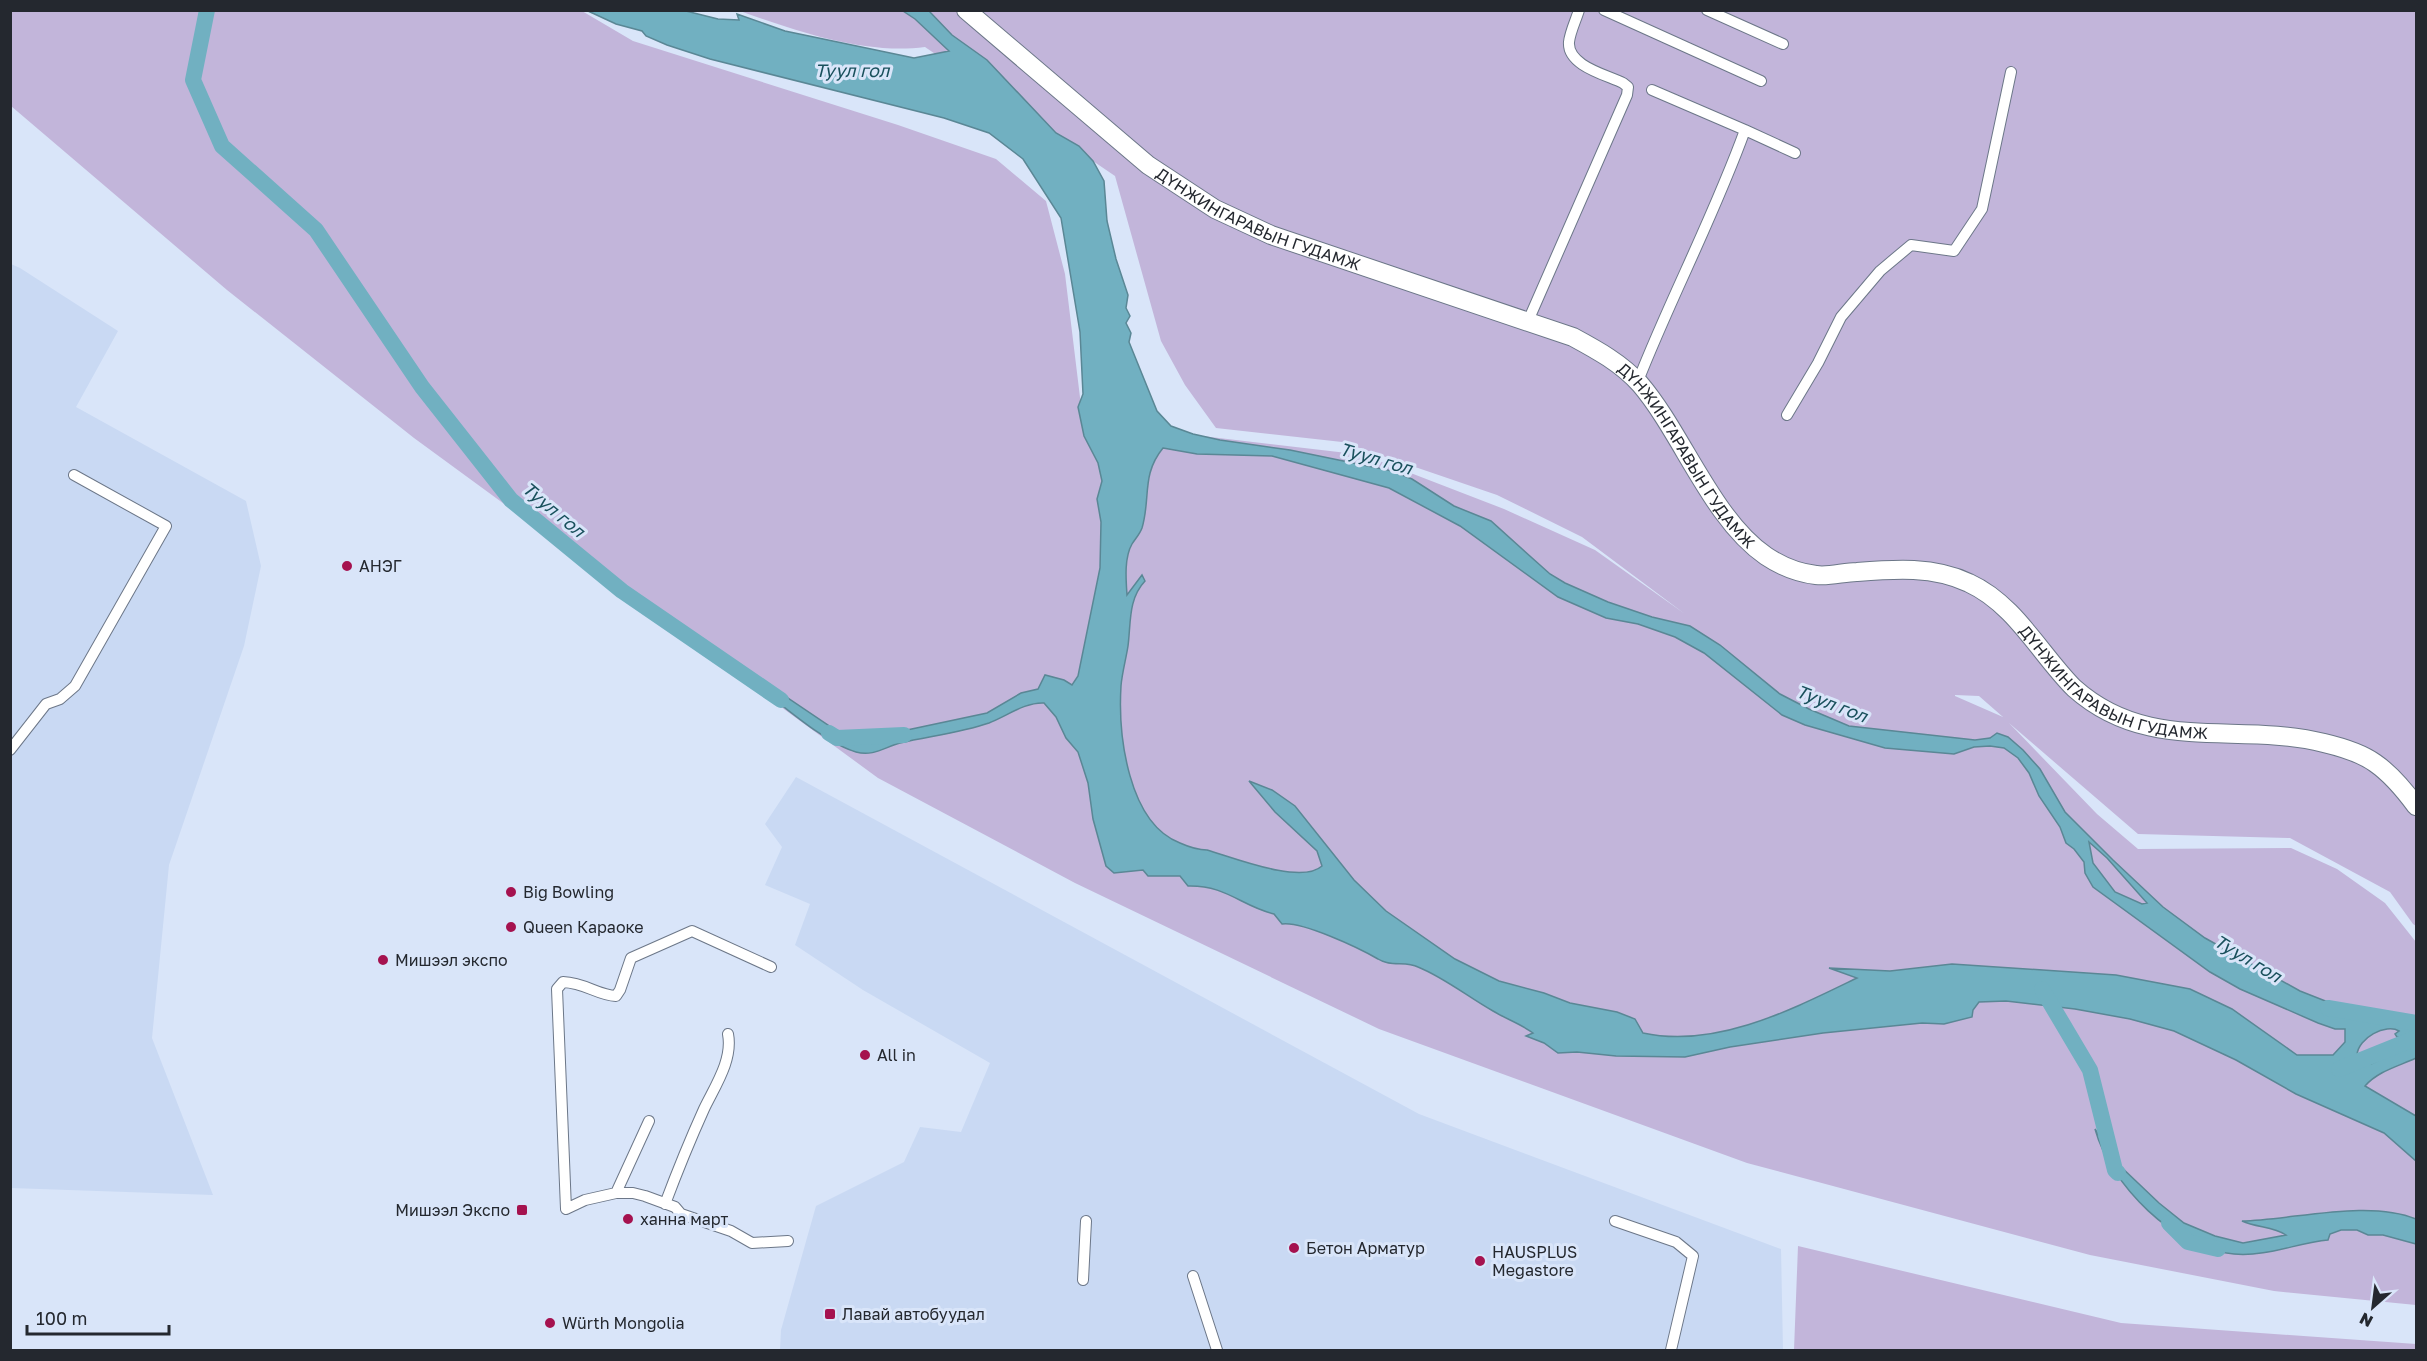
<svg xmlns="http://www.w3.org/2000/svg" width="2427" height="1361" viewBox="0 0 2427 1361" font-family="'Golos Text',sans-serif">
<rect width="100%" height="100%" fill="#d9e5f9"/>
<path fill="#c9d9f3" d="M11 264 20 268 118 331 76 407 246 501 261 566 244 646 169 865 152 1038 213 1195 11 1188Z
M796 777 1419 1114 1781 1249 1783 1350H780L781 1330 816 1206 904 1162 920 1127 961 1132 990 1063 863 990 795 945 810 904 765 885 782 847 765 824Z"/>
<path fill="#c2b5da" fill-rule="evenodd" d="M11 11H582L633 41 898 125 996 159 1046 201 1065 274 1083 422 1364 455 1504 509 1595 550 1685 614 1582 537 1497 495 1342 442 1216 428 1185 385 1161 341 1115 176 925 47C865 55 796 31 740 11H2416V926L2413 924 2390 892 2290 838 2138 834 2009 723 2097 814 2138 849 2291 848 2337 869 2385 903 2416 942V1305L2274 1291 2090 1255 1747 1163 1379 1029 1075 883 878 778 414 438 227 290 11 106ZM1955 695 1979 696 2003 717 1955 696Z
M1798 1246 2121 1323 2416 1344V1350H1794Z"/>
<path fill="#71b0c1" stroke="#5a8795" stroke-width="1.5" fill-rule="evenodd" d="M588 11H686L718 19 739 20 737 14 785 31 914 58 949 51 915 19 903 11H929L952 35 987 60 1056 133 1079 146 1093 161 1104 181 1107 221 1116 259 1128 295 1126 308 1130 316 1126 323 1131 333 1129 342 1157 411 1171 426 1193 434 1220 440 1290 450 1392 471 1412 479 1454 506 1491 521 1550 574 1565 583 1608 602 1652 617 1690 626 1720 645 1780 694 1809 709 1849 726 1975 740 1990 738 1997 733 2008 737 2023 750 2040 769 2065 812 2113 860 2163 907 2205 938 2300 991 2366 1017 2391 1014 2416 1016V1040L2397 1037 2395 1034 2399 1031C2386 1023 2358 1038 2357 1055 2357 1058 2359 1061 2360 1064H2371L2416 1041V1058C2399 1066 2378 1071 2365 1086L2416 1116V1161L2384 1133 2296 1094 2236 1060 2174 1031 2130 1019 2075 1009 2006 1001 1979 1002 1973 1010 1972 1017 1944 1024 1922 1023 1823 1033 1730 1047 1685 1057 1616 1056 1577 1052 1558 1053 1544 1043 1526 1036 1533 1033C1521 1024 1506 1019 1493 1011 1468 997 1445 978 1418 967 1406 961 1390 967 1378 959 1359 948 1302 921 1282 924L1274 914C1241 906 1226 885 1188 886L1180 876H1148L1143 870 1114 873 1106 866 1093 819 1088 783 1078 752 1066 738 1056 717 1044 703C1025 702 1007 716 989 723 960 733 930 736 900 743 885 747 873 757 856 752 827 744 786 708 761 689L767 684 834 729 860 743 907 730 987 713 1021 693 1038 689 1045 675 1064 680 1072 685 1078 676 1100 568 1101 522 1097 499 1102 481 1098 463 1084 436 1078 407 1083 394 1080 332 1061 218 1023 159 989 133 944 118 710 59 667 45 646 36 642 31 616 24ZM1163 448 1197 454 1272 456 1389 488 1460 526 1558 597 1606 618 1638 624 1675 637 1704 653 1782 715 1805 725 1885 748 1954 754 1974 747 1990 746 2004 748 2018 758 2029 773 2039 796 2060 827 2066 843 2074 849 2084 862 2085 873 2093 887 2210 972 2240 989 2318 1023 2335 1029H2345V1042L2333 1055H2297L2232 1009 2190 989 2116 975 1952 964 1890 971 1829 968 1857 978C1793 1009 1716 1049 1643 1033L1635 1019 1617 1012 1570 1003 1544 993 1499 981 1455 959 1386 911 1354 880 1295 806 1272 790 1249 781 1275 812 1317 851 1322 866C1301 885 1232 857 1207 850 1197 850 1189 847 1180 843 1128 823 1118 735 1121 686 1122 673 1126 659 1128 646 1131 623 1128 599 1145 581L1142 575 1127 595C1126 580 1124 558 1132 544 1135 539 1140 534 1142 528 1151 498 1141 475 1163 448ZM2089 842 2107 858 2147 903 2142 904 2115 892 2093 863Z
M2095 1129 2117 1163 2159 1203 2184 1223 2215 1236 2243 1243 2286 1235C2273 1226 2257 1228 2242 1221 2293 1220 2368 1199 2416 1219V1244L2383 1235H2368L2357 1230H2341L2330 1234 2328 1240C2297 1243 2266 1257 2234 1254 2175 1250 2110 1184 2095 1129Z"/>
<g fill="none" stroke-linecap="round" stroke-linejoin="round">
<path stroke="#71b0c1" stroke-width="16" d="M207 10 193 80 222 146 316 230 422 387 511 500 622 591 781 700
M829 733 837 738 904 735
M2042 989 2090 1070 2115 1170 2118 1173
M2328 1008 2416 1023
M2339 1069 2416 1038
M2169 1223 2188 1242 2218 1249"/>
<g stroke="#6c7788" stroke-width="12">
<path id="minor" d="M1604 10 1761 81
M1707 10 1783 44
M1745 130 1795 153
M1528 321 1627 95 1628 87 1623 83C1607 75 1567 66 1569 42 1570 32 1576 20 1579 10
M1638 381C1671 297 1714 216 1745 130L1652 90
M1787 415 1818 363 1841 317 1880 271 1911 245 1954 251 1982 209 2011 72
M10 750 46 704 60 699 75 686 166 526 74 475
M649 1121 616 1193H633L645 1196 675 1207 681 1214 731 1231 752 1243 788 1241
M616 1193 585 1200 566 1209 557 989 563 982C586 983 597 995 616 996L620 990 631 958 692 931 771 967
M665 1204C677 1172 690 1140 704 1109 715 1086 733 1060 728 1034
M1615 1221 1676 1242 1693 1256 1671 1350
M1193 1276 1217 1350
M1083 1280 1086 1221"/>
</g>
<g stroke="#6c7788" stroke-width="20">
<g id="primary">
<path id="s1" d="M966 10 1148 165 1215 209 1271 235 1573 337C1597 350 1621 363 1640 384 1682 433 1712 519 1766 556 1781 566 1798 573 1816 575 1829 577 1844 572 1857 572 1894 569 1934 566 1969 583 2015 604 2040 654 2074 688 2149 755 2236 721 2324 743 2341 747 2361 753 2375 763 2391 774 2405 791 2416 806"/>
</g>
</g>
<use href="#minor" stroke="#fff" stroke-width="10"/>
<use href="#primary" stroke="#fff" stroke-width="18"/>
</g>
<g fill="#a5124f" stroke="#d9e5f9" stroke-width="2">
<circle cx="347" cy="566" r="6"/>
<circle cx="511" cy="892" r="6"/>
<circle cx="511" cy="927" r="6"/>
<circle cx="383" cy="960" r="6"/>
<circle cx="865" cy="1055" r="6"/>
<rect x="516" y="1204" width="12" height="12" rx="3"/>
<circle cx="628" cy="1219" r="6"/>
<circle cx="1294" cy="1248" r="6"/>
<circle cx="1480" cy="1261" r="6"/>
<rect x="824" y="1308" width="12" height="12" rx="3"/>
<circle cx="550" cy="1323" r="6"/>
</g>
<g text-anchor="middle" dominant-baseline="central" stroke-width="6" stroke-linejoin="round" paint-order="stroke">
<g font-size="16" fill="#24282f" stroke="#d9e5f9">
<text stroke="none"><textPath href="#s1" startOffset="363">ДҮНЖИНГАРАВЫН ГУДАМЖ</textPath></text>
<text stroke="none"><textPath href="#s1" startOffset="867">ДҮНЖИНГАРАВЫН ГУДАМЖ</textPath></text>
<text stroke="none"><textPath href="#s1" startOffset="1388">ДҮНЖИНГАРАВЫН ГУДАМЖ</textPath></text>
</g>
<g font-size="16" fill="#24282f" stroke="#d9e5f9" text-anchor="start">
<text x="359" y="566">АНЭГ</text>
<text x="523" y="892">Big Bowling</text>
<text x="523" y="927">Queen Караоке</text>
<text x="395" y="960">Мишээл экспо</text>
<text x="877" y="1055">All in</text>
<text x="510" y="1210" text-anchor="end">Мишээл Экспо</text>
<text x="640" y="1219">ханна март</text>
<text x="1306" y="1248">Бетон Арматур</text>
<text x="1492" y="1252">HAUSPLUS<tspan x="1492" dy="18">Megastore</tspan></text>
<text x="842" y="1314">Лавай автобуудал</text>
<text x="562" y="1323">Würth Mongolia</text>
</g>
<g font-size="18" font-style="italic" fill="#19505c" stroke="#d9e5f9">
<text x="852" y="70">Туул гол</text>
<text transform="translate(1376 458) rotate(16)">Туул гол</text>
<text transform="translate(554 509) rotate(40)">Туул гол</text>
<text transform="translate(1832 703) rotate(21)">Туул гол</text>
<text transform="translate(2248 958) rotate(31)">Туул гол</text>
</g>
</g>
<rect width="2427" height="1361" fill="none" stroke="#24282f" stroke-width="24"/>
<g transform="translate(2373 1307) rotate(208)" stroke="#d9e5f9" stroke-width="4.5" paint-order="stroke">
<path d="M0-4.5L10 22L0 15L-10 22Z" fill="#24282f"/>
<text y="-9" font-size="16" font-weight="bold" text-anchor="middle" fill="#24282f">N</text>
</g>
<path d="M27 1325v9h142v-9" fill="none" stroke="#24282f" stroke-width="3"/>
<text x="36" y="1325" font-size="18" fill="#24282f" stroke="#d9e5f9" stroke-width="4.5" paint-order="stroke">100 m</text>
</svg>
